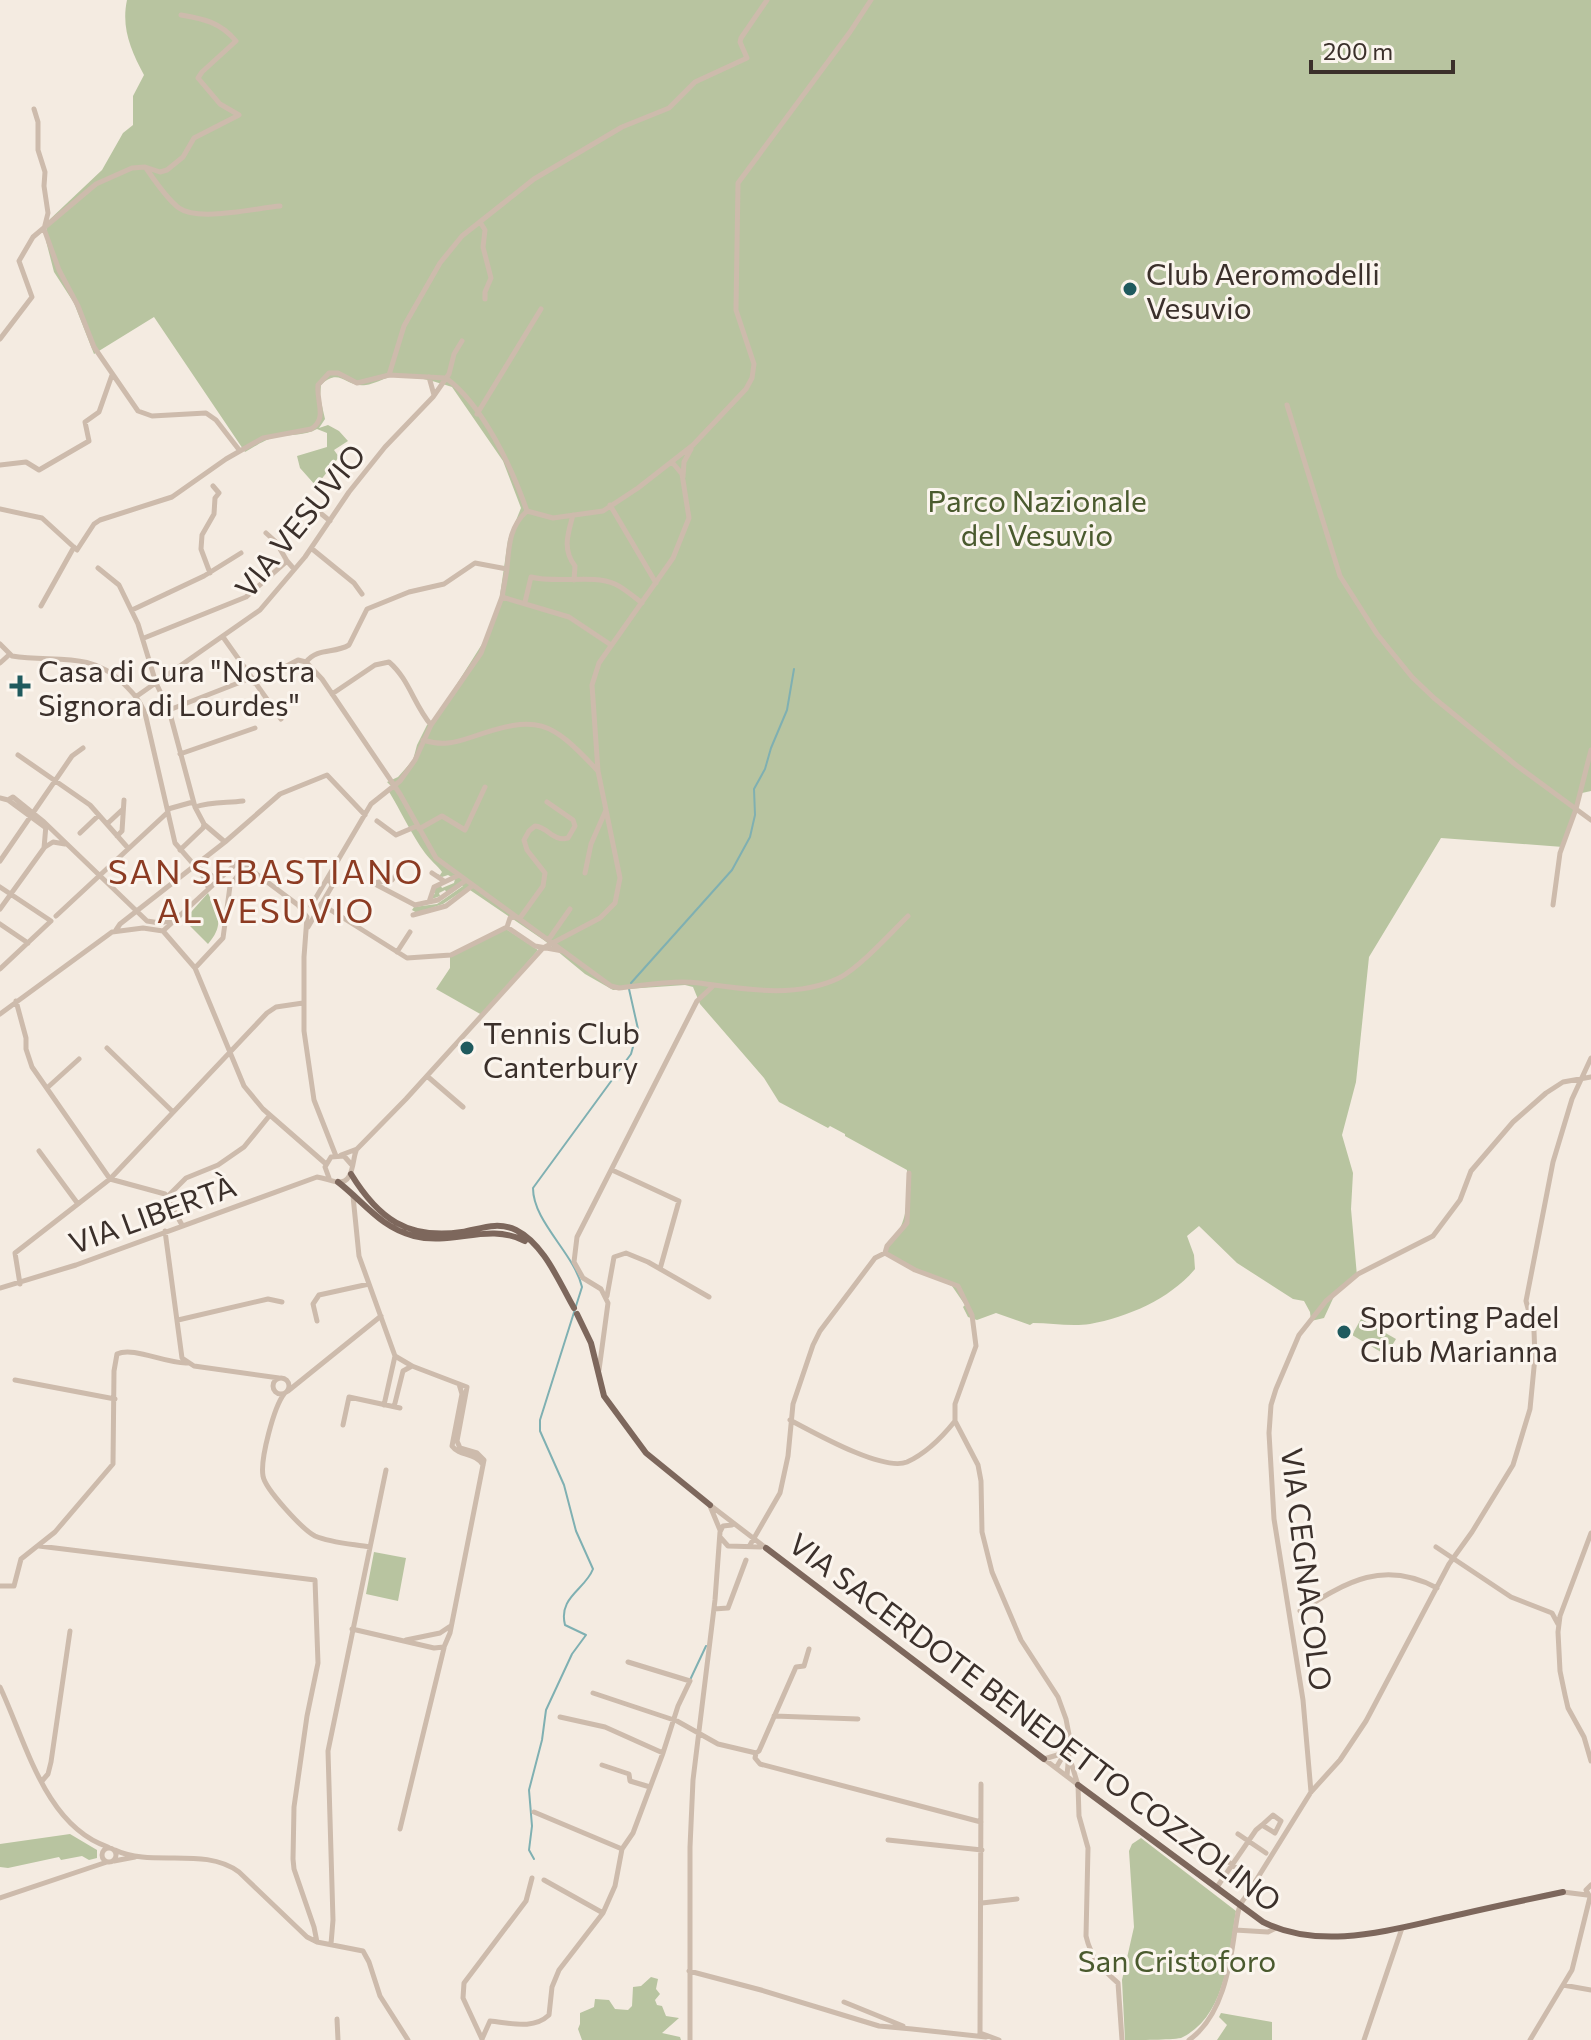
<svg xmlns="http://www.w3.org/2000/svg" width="1591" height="2040" viewBox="0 0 1591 2040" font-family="Commissioner,sans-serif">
<rect width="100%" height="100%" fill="#f4ebe1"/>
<path fill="#b8c4a0" d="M127 0H1591V791L1582 793 1563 847 1441 838 1369 957 1356 1082 1342 1135 1353 1173 1351 1209 1357 1276 1337 1290 1324 1318 1311 1321 1310 1312 1304 1301 1293 1299 1237 1263 1199 1226 1187 1236 1194 1255 1195 1269C1170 1299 1128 1317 1090 1324 1072 1327 1051 1323 1033 1323L1030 1325 996 1313 977 1320 968 1317 963 1307 965 1305 952 1286 886 1255 885 1248C910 1224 907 1202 907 1170L845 1136V1134L830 1126 828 1128 779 1102 764 1078 700 1004 693 987 685 985 613 990 585 974 545 941 467 888 443 904 417 913 412 910 414 907 437 904 463 886 459 883 447 893 445 890 439 893 440 896 432 899 431 895 435 894 433 891 440 884 442 888 454 883 455 879 448 875 442 877 435 873 440 875 442 872C438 866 430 860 425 853 411 834 401 811 388 790L391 786 387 782 398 777 413 760 417 745 427 725 438 714 484 641 499 602 508 540 521 508 503 461 452 387C433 381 410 374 390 377 382 379 374 384 366 385 345 388 340 366 321 385L320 397 325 419 319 428 328 425 339 431 348 441 334 450 339 457 316 486 300 468 297 456 327 447V433L317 429C305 436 290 434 277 437 265 439 256 446 245 452L154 317 94 354 74 303 54 272 46 241 47 222 102 170 123 133 133 125V96L144 75C131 51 121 28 127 0Z
M208 893C218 914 225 924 208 944L184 920Z
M506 929 538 950 482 1015 436 989 450 968V957Z
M1361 1319 1396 1339 1386 1355 1352 1335Z
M374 1552 406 1558 398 1601 366 1594Z
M70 1834 97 1850V1858L89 1860 82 1856 61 1860 59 1857 8 1868 0 1867V1844Z
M1141 1838 1236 1911C1229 1954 1226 2017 1181 2038 1170 2040 1139 2040 1125 2040L1122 1980 1134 1927 1129 1851 1132 1844Z
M651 1977 658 1979 656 1989 660 1994 655 2000 657 2005 662 2006 666 2016 679 2018 662 2033 680 2037 681 2040H582L578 2029 580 2024V2013L594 2007 595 1999 609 2000 615 2009 628 2010 632 2006 633 1987 641 1986Z
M1221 2013 1272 2022V2040H1217L1227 2025 1219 2017Z"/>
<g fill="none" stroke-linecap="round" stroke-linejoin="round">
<path stroke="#7fb0b2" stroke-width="2" d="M631 983 732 870 750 837 755 815 754 789 765 769 771 748 787 710 794 669
M690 1680 706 1646
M534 1859 529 1850 532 1826 529 1790 542 1740 546 1710 572 1654 586 1635 565 1625C558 1597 585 1590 593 1569L576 1531 564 1485 540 1431V1420L582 1287C574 1253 533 1222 533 1188L631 1054 638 1029 629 989"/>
<path stroke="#cdbbac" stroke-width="5" d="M34 109 38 122V150L45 172 44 186 48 213 44 229 59 270 78 306 94 347 138 411 152 416 206 413 216 420 240 451
M146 168C155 181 166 198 179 208 198 222 256 208 280 206
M480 222 485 230 483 247 491 278 485 292V299
M0 339 32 297 19 261 33 237 96 184 132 168 145 167 160 172 167 170 183 157 194 138 239 115 220 104 198 78 202 72 236 41C220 22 204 19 181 15
M389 375 404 326 440 263 462 236 534 179 622 127 669 108 695 82 747 58 740 42 741 38 767 0
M429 377 434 395
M446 378C483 405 512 468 527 511L553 518 603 511 638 488 693 445 746 389 752 378 754 364 736 310 738 183 850 32 871 0
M1287 405 1340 576 1377 634 1412 677 1434 698 1516 765 1591 820
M477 414 541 309
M0 465 26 462 39 470 89 441 85 422 99 412 112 375
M683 477 684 462 691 449
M610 505 656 583
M313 507 330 521
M0 509 42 518 77 550 94 524 100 520 172 497 226 459 263 438 311 429C328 419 316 401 318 385L329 373H338L357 383 389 375 446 378
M573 515C568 533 562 550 575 566L574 580
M266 533 276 542 287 561
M311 548 354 583 362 594
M98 568 119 585 138 624 156 683 169 710 195 807 204 824 203 828 180 850
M507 569C509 546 509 527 527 511
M210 573 201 549 202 535 214 514 215 498 219 493 213 486
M525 602 531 577C557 584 592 574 615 584 624 588 634 597 642 603
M41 606 74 547
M132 610 204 576 241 553
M223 637 281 719
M144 638 246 597 287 561 294 569
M0 644 12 656C54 663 89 650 123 683 133 693 139 699 145 713L175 843 202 874 208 887
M306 662C318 647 334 654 349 645L367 609 409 592 444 584 475 563 507 569 502 597
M0 663 10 654
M254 683 298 660 306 662 322 679 400 794 436 858 611 986 619 988C645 985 673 980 699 983 744 989 795 999 839 978 859 968 891 933 908 916
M332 694 375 665 389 662C409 679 414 705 431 725
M137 696 260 610 305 557 349 492 385 447 433 397 449 374 454 354 462 341
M169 710 251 678
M423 740C442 746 454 743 472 737 538 714 550 720 597 770
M180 754 255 728
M18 755 90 805 128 848
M0 798 8 800 13 797 44 822 147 921 160 923 172 920
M8 800 46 828
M195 807C210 802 226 803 243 801
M168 809 193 802
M377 821 396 835 417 826
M107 824 122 810
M205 825 225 842
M419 829 442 816 465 830 485 787
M80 833 99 815
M117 836 122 831 124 800
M45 847 53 842 65 844
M0 861 72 756 83 748
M200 869 217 879
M399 871 392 880 373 883 415 905 438 900 465 881
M432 873 444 881
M585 873 591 844 606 810
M0 887 51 921 0 969
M429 902 434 887 457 876
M321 904 407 958 451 955 507 927 510 918 515 917
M1553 905 1560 853 1576 809 1591 750
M311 906 371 804 400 781 415 760 431 725 481 653 502 597 569 617 611 645
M0 909 44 848 46 825
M413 915 446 906 472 886
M56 916 168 812
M520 918 543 886 545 873 527 850 524 840 529 831 535 826C548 827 553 842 568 838L575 826 573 820 547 802
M0 924 28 943
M308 927 332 886 331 882 327 880
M507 927 535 946 563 951
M116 930 120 924 225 842 280 794 327 775 365 815
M163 931 239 861 298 905 307 917 304 957V1031L314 1100 336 1156
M163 931 195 968 244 1086 263 1109 326 1164
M549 939 570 909
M397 952 410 932
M195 968 223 938 230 886 245 866
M16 1001 26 1038V1049L32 1067 110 1179 165 1194 182 1225
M0 1014 112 932 143 928 163 931
M107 1048 172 1111
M427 1076 463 1107
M47 1088 79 1059
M39 1151 78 1204
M341 1155 357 1149 406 1099 543 948 600 918 615 903 620 878 598 771 592 685 599 663 673 558 689 518 682 474 672 462
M612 1170 679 1201 660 1269
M329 1178 325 1167 331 1157 344 1156 351 1164
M168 1196 186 1178 218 1165 244 1147 270 1115
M165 1231 182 1358 194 1366 279 1378
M885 1253 887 1246 907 1223 909 1173
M20 1284 15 1253 110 1179 267 1013 276 1007 303 1003
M0 1288 76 1265 317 1177C325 1178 330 1181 337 1182 354 1184 352 1161 356 1151
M607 1296 614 1257 626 1253 648 1262 709 1297
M178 1320 268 1299 282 1302
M317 1321 313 1304 319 1295 369 1284
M599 1370 608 1303 601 1289 583 1278 574 1262 577 1237 697 1001 712 987
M273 1386a8 8 0 1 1 16 0a8 8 0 1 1-16 0Z
M15 1380 115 1399
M459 1384 462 1394 452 1446C460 1457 475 1452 483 1465
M288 1391 381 1316
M284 1394C274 1407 260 1459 263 1476 265 1489 303 1530 315 1536 331 1543 353 1544 370 1547
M384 1405 395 1356
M394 1407 403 1371 412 1366
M790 1420C813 1432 883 1472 907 1462 925 1454 943 1436 955 1421
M343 1425 349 1397 400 1408
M710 1505 766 1548
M710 1506 720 1530
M1591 1533 1560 1616 1558 1632 1560 1671 1565 1695 1568 1708 1584 1737 1591 1761
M720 1537 728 1546 761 1547
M750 1545 780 1493 788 1456 793 1404 813 1345 820 1331 875 1258 885 1253 915 1270 958 1286 972 1315 976 1346 955 1404V1421L978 1465 981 1481 982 1532 992 1572 1021 1640 1058 1697 1066 1719 1070 1740 1067 1776
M39 1546 315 1580 318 1663 307 1716 294 1807 293 1859 294 1869 314 1927 317 1942
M1436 1547 1511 1597 1552 1613 1558 1624
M0 1586H14L21 1559 55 1532 113 1464 114 1371 117 1354C133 1346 166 1364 187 1363
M714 1609 728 1608 746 1560
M1300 1611C1347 1582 1383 1559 1437 1588
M352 1629 434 1648 444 1647 450 1633 484 1460 477 1453 460 1448 457 1441 467 1387 412 1366 395 1356 359 1256 353 1196
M406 1640 440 1633 449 1627
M0 1687C26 1742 45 1826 108 1847
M593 1693 677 1721 718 1744 756 1753 759 1751 796 1667 804 1666 809 1649
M774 1716 858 1719
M560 1717 605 1727 663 1753 678 1706 690 1681 628 1662
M756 1753 755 1758 760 1764 981 1822
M1044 1759 1077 1784
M1044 1759 1064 1753
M1070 1759 1078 1785 1079 1816 1088 1848 1086 1936C1091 1958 1102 1969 1118 1983L1122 2040
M602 1765 629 1774 630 1781 650 1787
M1056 1768 1069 1746
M42 1781 48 1774 51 1762 70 1631
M981 1784 980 2033 999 2040
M1311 1792 1303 1700 1274 1519 1269 1433 1271 1405 1276 1389 1299 1335 1326 1301 1358 1274 1433 1236 1460 1200 1471 1171 1513 1122 1546 1093 1563 1082 1591 1077
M534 1812 622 1849
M400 1829 444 1648
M1238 1834 1266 1853
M888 1840 982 1850
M102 1855a7 7 0 1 1 14 0a7 7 0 1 1-14 0Z
M115 1850C152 1868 204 1846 239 1872L307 1937 317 1942 363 1951 369 1962 380 1996 408 2040
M1218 1854 1250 1878
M114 1861 135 1857
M544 1880 603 1913
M1217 1887 1256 1830 1262 1825 1275 1833 1281 1821 1273 1815 1262 1825
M1563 1892 1587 1895
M0 1898 107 1862
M982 1903 1017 1899
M1235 1930 1268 1932 1276 1928
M331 1944 333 1920 328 1751 386 1470
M689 1971 761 1990 879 2026 912 2029
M1563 1985 1591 1990
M844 2002 903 2026
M337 2019 338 2040
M912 2029 986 2037
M482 2039 490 2021C511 2023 533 2030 549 2015L552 1987 559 1970 603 1913 615 1886 622 1849 633 1833 663 1753
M482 2039 463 1998 464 1983 526 1901 532 1878
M690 2040V1847L693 1780 715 1600 720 1532 723 1526 732 1525
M1189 2040C1222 2017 1230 1967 1235 1930 1238 1915 1237 1906 1247 1895L1311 1792 1340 1760 1366 1721 1449 1564 1472 1532 1513 1465 1530 1409 1535 1357 1534 1331 1526 1301 1553 1162 1572 1099 1591 1058
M1364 2040 1402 1928
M1530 2040 1572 1970 1590 1897 1586 1890 1591 1885"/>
<path stroke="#7d675c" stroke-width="6" d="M351 1174C378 1218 407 1240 462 1232 480 1229 497 1221 516 1230 544 1244 559 1282 574 1308
M338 1182C364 1202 381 1228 414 1236 453 1246 488 1222 525 1241
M577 1314 591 1343 604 1396 646 1453 710 1505
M766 1548 1044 1759
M1078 1785 1263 1922C1322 1951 1389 1930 1449 1917 1487 1908 1525 1900 1563 1892"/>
</g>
<g fill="#1f5a5e" stroke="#fbf5ee" stroke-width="3">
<circle cx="1130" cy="289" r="8"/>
<path d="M16 674h8v8h8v8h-8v8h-8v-8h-8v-8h8z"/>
<circle cx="467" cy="1048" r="8"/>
<circle cx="1344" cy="1332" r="8"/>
</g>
<g text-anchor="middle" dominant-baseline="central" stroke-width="6" stroke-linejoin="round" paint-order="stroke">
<g font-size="30" fill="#3b302b" stroke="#fbf5ee" text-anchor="start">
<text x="1146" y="272">Club Aeromodelli<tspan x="1146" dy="34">Vesuvio</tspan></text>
<text x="38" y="669">Casa di Cura "Nostra<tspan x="38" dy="34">Signora di Lourdes"</tspan></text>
<text x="483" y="1031">Tennis Club<tspan x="483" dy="34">Canterbury</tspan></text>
<text x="1360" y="1315">Sporting Padel<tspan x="1360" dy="34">Club Marianna</tspan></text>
</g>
<g font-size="30" fill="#4a5a2e" stroke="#fbf5ee">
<text x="1037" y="499">Parco Nazionale<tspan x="1037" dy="34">del Vesuvio</tspan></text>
<text x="1177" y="1959">San Cristoforo</text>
</g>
<g font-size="30" fill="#3b302b" stroke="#fbf5ee">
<text transform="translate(299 520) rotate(-51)">VIA VESUVIO</text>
<text transform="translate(152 1213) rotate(-20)">VIA LIBERTÀ</text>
<text transform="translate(1308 1569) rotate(83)">VIA CEGNACOLO</text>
<text transform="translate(1036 1721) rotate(37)">VIA SACERDOTE BENEDETTO COZZOLINO</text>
</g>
<g font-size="34" letter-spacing="2" fill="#8c3b22" stroke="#fbf5ee">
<text x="266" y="870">SAN SEBASTIANO<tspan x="266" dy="39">AL VESUVIO</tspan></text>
</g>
</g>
<path d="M1311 60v12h142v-12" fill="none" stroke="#3b302b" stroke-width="4"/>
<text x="1323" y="60" font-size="24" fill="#3b302b" stroke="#fbf5ee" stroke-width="6" paint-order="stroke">200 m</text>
</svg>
